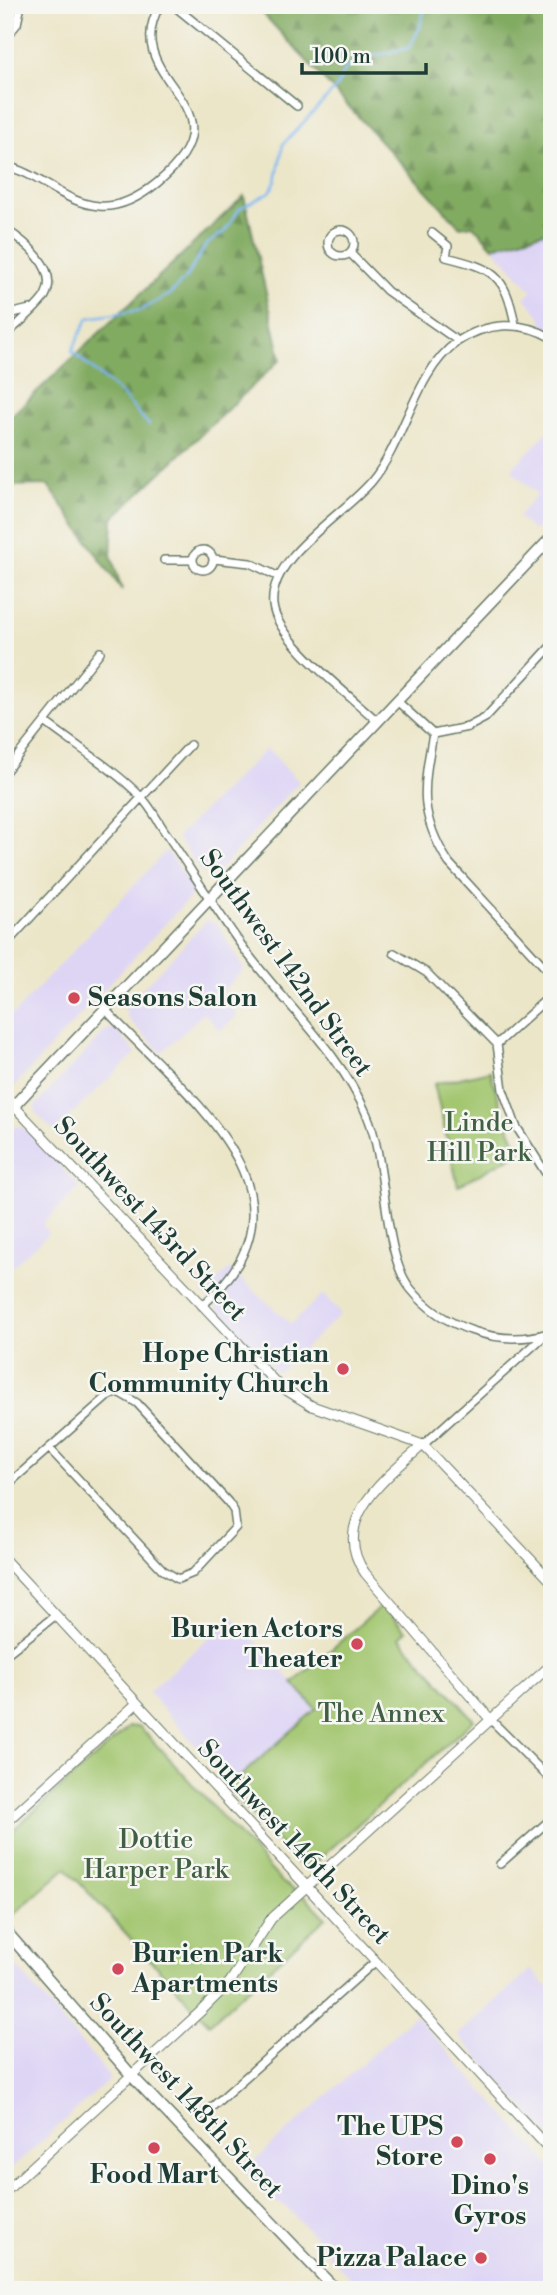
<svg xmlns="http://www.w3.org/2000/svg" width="557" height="2295" viewBox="0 0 557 2295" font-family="'Libre Bodoni',serif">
<defs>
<pattern id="forest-firs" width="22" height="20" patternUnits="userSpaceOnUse" patternTransform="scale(1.75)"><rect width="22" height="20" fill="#82ab62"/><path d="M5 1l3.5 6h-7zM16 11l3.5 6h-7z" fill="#6a8c52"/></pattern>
</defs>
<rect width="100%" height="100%" fill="#f6f6f2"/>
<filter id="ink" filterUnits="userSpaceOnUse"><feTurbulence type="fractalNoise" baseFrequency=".0143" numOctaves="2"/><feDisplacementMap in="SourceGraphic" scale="14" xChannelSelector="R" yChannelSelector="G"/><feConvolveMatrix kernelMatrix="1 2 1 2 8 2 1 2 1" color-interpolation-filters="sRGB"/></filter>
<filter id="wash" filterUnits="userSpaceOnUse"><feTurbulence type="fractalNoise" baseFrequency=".00686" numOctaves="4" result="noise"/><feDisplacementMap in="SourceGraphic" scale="28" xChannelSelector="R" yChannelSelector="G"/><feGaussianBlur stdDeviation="1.57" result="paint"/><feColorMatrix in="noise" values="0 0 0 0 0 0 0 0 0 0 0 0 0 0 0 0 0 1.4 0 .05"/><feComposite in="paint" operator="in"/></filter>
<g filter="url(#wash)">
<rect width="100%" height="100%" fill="#ece6c9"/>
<path fill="#ded5f5" d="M552 230V329L544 326 540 316 525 298 532 291 493 247Z
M552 427V513L534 531 518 517 537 494 511 470Z
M267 748 299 782 217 873 201 872 177 837Z
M167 850 192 889 191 896 5 1096V1011L7 1009 13 1015Z
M207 920 217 924 244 969 219 995 238 1015 220 1031 204 1013 161 1053 127 1017 125 1007Z
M107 1029H115L136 1053 54 1131 36 1114 35 1106Z
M16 1126 23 1127 80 1187 42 1225 48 1232 46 1236 5 1273V1133Z
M230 1269 291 1324 323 1294 341 1314 277 1373 203 1293Z
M233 1616 317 1709 231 1785 148 1692Z
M5 1953 109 2076V2080L5 2174Z
M531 1969 547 1987 552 1983V2139L458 2035Z
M415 2015 552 2168V2290H361L330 2257 317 2239 284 2205 273 2201 245 2170Z"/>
<path fill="#a3c66f" stroke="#618252" stroke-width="2" d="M490 1071 503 1113 520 1152 458 1186 434 1084Z
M382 1605 406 1631 399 1637 474 1720 315 1863 302 1868 227 1788 316 1709 293 1683Z
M139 1726 282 1882 307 1898 326 1918 209 2024 66 1868 12 1916 5 1909V1837L129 1727Z"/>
<path fill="url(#forest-firs)" stroke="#50744b" stroke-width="2" d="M255 5H552V230L493 247 473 225 460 227Z
M244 196 281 359 113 518 111 555 122 590 48 485 5 486V422Z"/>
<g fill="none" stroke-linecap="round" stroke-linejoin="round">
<path stroke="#81baf2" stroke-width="2.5" d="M149 425 121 394 72 351 88 318 141 310 170 294 186 278 206 245 225 231 240 208 270 192 276 181 283 144 336 88 346 68 359 59 409 48 420 27 425 5"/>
</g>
</g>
<g filter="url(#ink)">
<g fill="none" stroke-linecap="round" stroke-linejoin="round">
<g stroke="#677868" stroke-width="10">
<path id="minor" d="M173 5 297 106
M5 39 17 24 21 5
M5 166C39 173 63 203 99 206 120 208 141 196 157 183 253 104 115 83 160 5
M5 229C24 241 60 269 45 296 38 308 16 325 5 336
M328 243a13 13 0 1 1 26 0a13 13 0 1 1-26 0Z
M432 233 448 246 446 257C494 269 505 274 515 324
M350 253 387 291 458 341
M5 315 30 309
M193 560a10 10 0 1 1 20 0a10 10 0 1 1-20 0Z
M214 559 250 563 277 576
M164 560H193
M397 701 433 734 468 727 485 718 552 645
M45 722C76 746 114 769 141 797 152 808 159 824 168 836 193 873 216 910 242 946 283 1003 339 1050 367 1115 388 1164 382 1252 410 1288 441 1327 499 1348 548 1333L552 1337
M378 722C351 696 276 640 273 605 268 557 343 516 372 481 405 441 415 372 457 342 486 322 522 320 552 338
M433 734C423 788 418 815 449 863L552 975
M5 772 100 652
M5 945 190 745
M394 953 427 973 497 1044 503 1090 516 1126 552 1183
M105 1009C182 1094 330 1193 202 1306
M497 1044 552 994
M423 1445 552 1329
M5 1487 107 1397 118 1392 137 1403 228 1502 234 1511 236 1527 193 1573 178 1579 163 1570 49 1448
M5 1655 56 1615
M490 1719 552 1781
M500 1864 552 1818
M203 2115 376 1961"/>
</g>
<g stroke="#677868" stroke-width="11">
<path id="tertiary" d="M14 1106 278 1385 312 1406 423 1445 552 1582
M423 1445C387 1477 328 1520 365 1573L490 1719
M5 1560 552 2152
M5 1823 136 1704
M5 2192 200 2012 230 1982 271 1919 552 1664"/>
</g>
<g stroke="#677868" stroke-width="13">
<path id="secondary" d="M5 1115 552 537
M5 1930 132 2076 336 2290"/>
</g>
<use href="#minor" stroke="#fff" stroke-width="7"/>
<use href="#tertiary" stroke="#fff" stroke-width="9"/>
<use href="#secondary" stroke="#fff" stroke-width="10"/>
</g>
</g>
<g fill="#d1495b" stroke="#f6f6f2" stroke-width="2.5">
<circle cx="74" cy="998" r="7"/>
<circle cx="343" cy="1369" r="7"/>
<circle cx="357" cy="1644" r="7"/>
<circle cx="118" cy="1969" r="7"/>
<circle cx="457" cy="2142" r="7"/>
<circle cx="154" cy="2148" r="7"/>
<circle cx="490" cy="2159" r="7"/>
<circle cx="481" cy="2258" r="7"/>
</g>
<g text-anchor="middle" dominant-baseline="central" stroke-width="5" stroke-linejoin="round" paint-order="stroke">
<g font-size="26" fill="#1f3d34" stroke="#f6f6f2">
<text transform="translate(286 963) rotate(54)">Southwest 142nd Street</text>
<text transform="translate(150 1219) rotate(47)">Southwest 143rd Street</text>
<text transform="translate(294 1842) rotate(47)">Southwest 146th Street</text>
<text transform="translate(186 2096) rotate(47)">Southwest 148th Street</text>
</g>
<g font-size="26" font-weight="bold" fill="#1f3d34" stroke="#f6f6f2" text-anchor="end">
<text x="88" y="998" text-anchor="start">Seasons Salon</text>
<text x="329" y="1354">Hope Christian<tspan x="329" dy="30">Community Church</tspan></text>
<text x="343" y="1629">Burien Actors<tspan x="343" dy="30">Theater</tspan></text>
<text x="132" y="1954" text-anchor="start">Burien Park<tspan x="132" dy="30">Apartments</tspan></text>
<text x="443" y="2127">The UPS<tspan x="443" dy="30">Store</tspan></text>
<text x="154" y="2175" text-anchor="middle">Food Mart</text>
<text x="490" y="2186" text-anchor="middle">Dino's<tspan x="490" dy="30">Gyros</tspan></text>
<text x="467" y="2258">Pizza Palace</text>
</g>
<g font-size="26" fill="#405f43" stroke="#f6f6f2">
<text x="479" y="1123">Linde<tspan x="479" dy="30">Hill Park</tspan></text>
<text x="381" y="1714">The Annex</text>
<text x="156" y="1840">Dottie<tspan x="156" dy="30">Harper Park</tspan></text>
</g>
</g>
<rect width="557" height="2295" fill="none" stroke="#f6f6f2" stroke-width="28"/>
<path d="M302 63v10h124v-10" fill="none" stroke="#1f3d34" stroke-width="3.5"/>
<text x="312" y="63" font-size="21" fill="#1f3d34" stroke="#f6f6f2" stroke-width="5" paint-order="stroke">100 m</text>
</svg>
